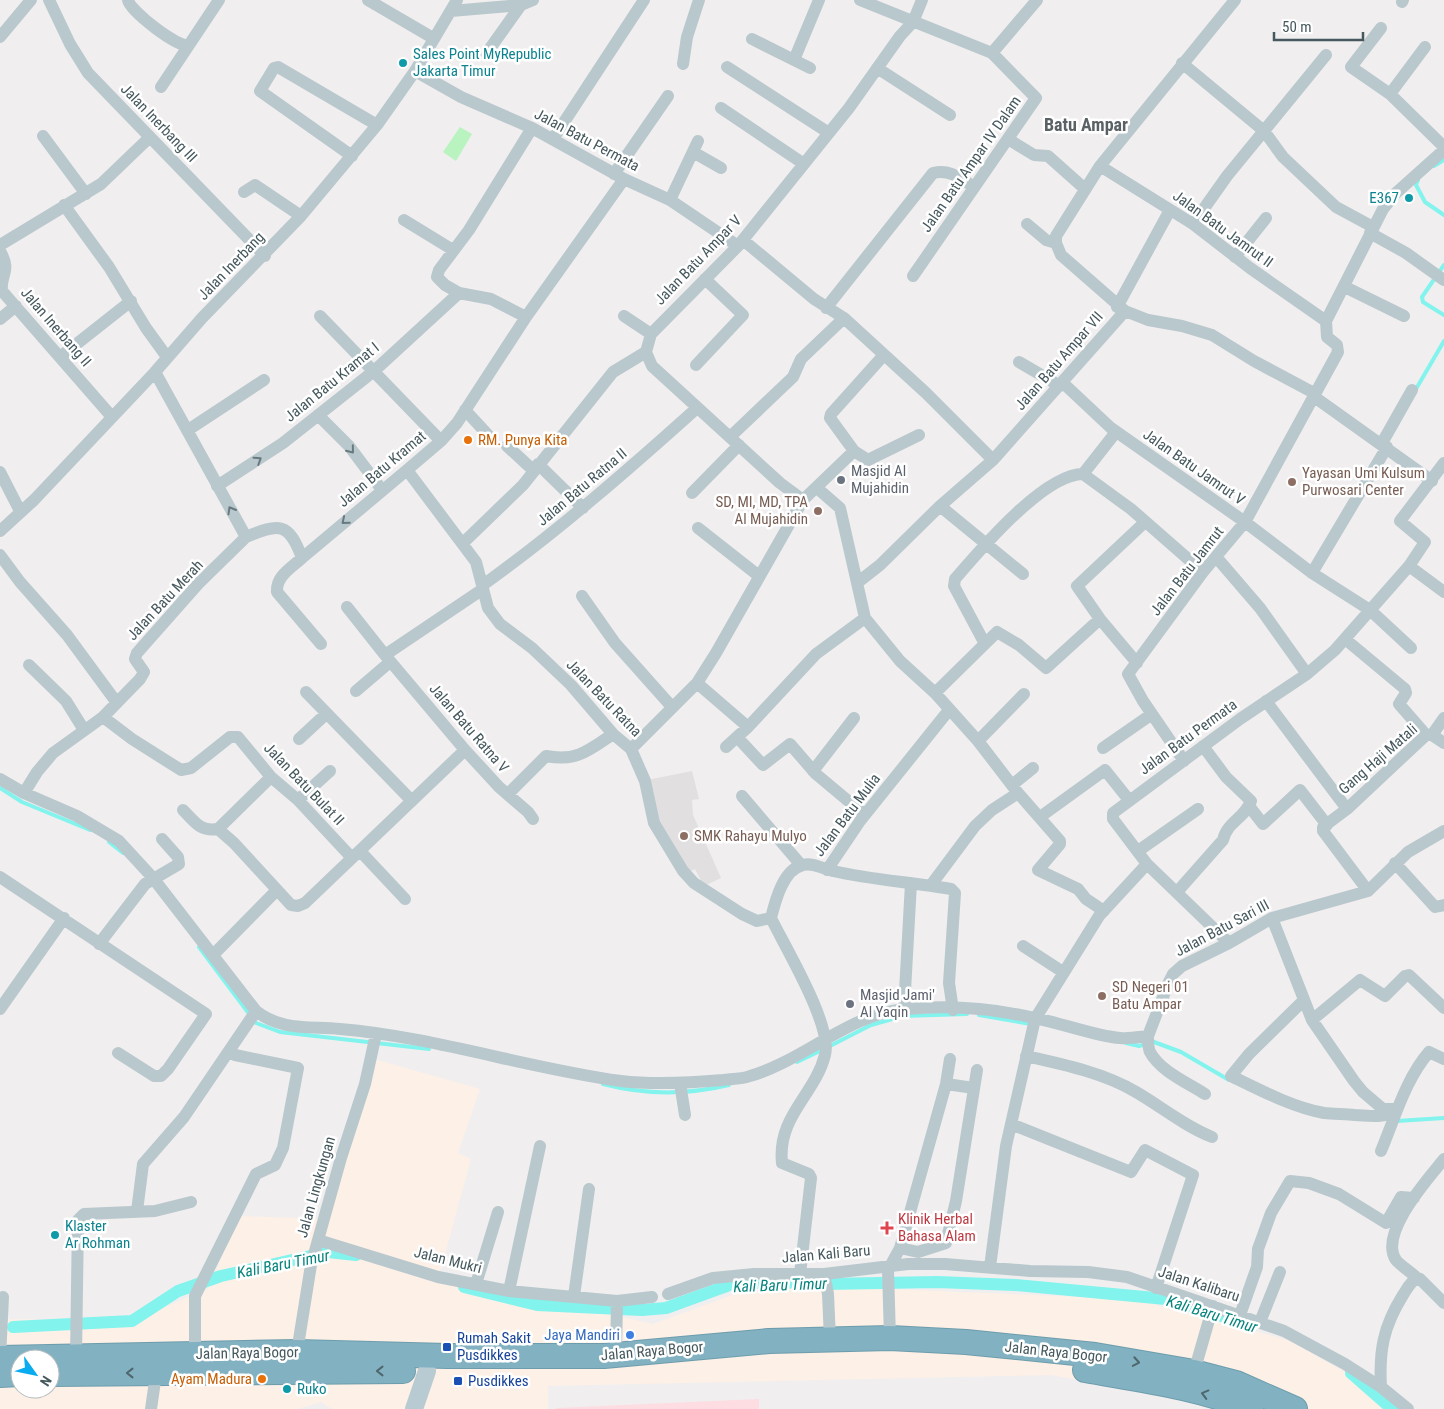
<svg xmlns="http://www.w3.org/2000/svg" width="1444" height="1409" viewBox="0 0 1444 1409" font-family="'Roboto Condensed',sans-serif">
<rect width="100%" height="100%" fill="#f1eeef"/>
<path fill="#fdf0e6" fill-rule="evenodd" d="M374 1059 480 1089 458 1153 471 1159 439 1276 653 1324 762 1284 1133 1299 1288 1340 1368 1385 1400 1409H1232L1051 1375 548 1386V1409H332L321 1402 298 1409H0V1319L132 1321 208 1289 239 1216 322 1219ZM20 1359H50V1389H20Z"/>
<path fill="#e2dfe1" d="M692 771 699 799 692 800 693 815 721 878 704 886 695 869 687 873 658 820 647 780Z"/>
<path fill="#fddde2" d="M759 1399V1409H556V1408Z"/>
<path fill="#b9f3c0" d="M460 127 472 134 456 161 443 152Z"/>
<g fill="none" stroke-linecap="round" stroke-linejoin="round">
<path stroke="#82f3ed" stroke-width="4" d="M1434 166 1444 160
M1418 180 1416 185 1425 202 1444 215
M1444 265 1422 297 1423 302 1444 315
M1416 389 1444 341
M0 788 22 802 90 830
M109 842 123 853
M199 947 256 1023 280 1032 429 1049
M979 1015 1031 1024
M1126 1043 1139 1046 1154 1042 1181 1052 1229 1080
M828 1047 871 1025 903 1016 967 1014
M797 1062 822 1050
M603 1084C645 1095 687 1095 729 1085
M1397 1121 1444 1118"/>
<path stroke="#82f3ed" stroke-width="12" d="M464 1287 537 1305 642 1310 666 1308 732 1284 778 1282 825 1284 937 1282 1015 1285 1166 1299 1238 1321
M13 1327 132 1321 178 1291 221 1276 328 1252 356 1255
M1351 1373 1392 1409"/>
<g stroke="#6d9dad" stroke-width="26">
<path id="highway" d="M0 1358 297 1352 447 1356H604L769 1341 890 1338 966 1342 1095 1355 1194 1372 1236 1383 1295 1409
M1085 1370C1141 1380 1198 1387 1251 1409
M50 1374 403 1371
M0 1375 20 1374"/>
</g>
<path stroke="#b9c8cd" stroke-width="12" d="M49 0 70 44 88 73 265 256
M128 0C130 11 179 49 189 45
M368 0 433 38
M860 0 992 53 1037 0
M1402 2 1403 0
M451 11 521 5 533 0
M1381 28 1351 67 1390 94 1444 147
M0 37 31 0
M752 39 810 68
M486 54 521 5
M794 60 819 0
M1182 63 1264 131 1283 157 1336 207 1373 227
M683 64 687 37 699 0
M727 67 829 133
M877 68 950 115
M415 71 461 97 532 128 624 179 670 200 738 246
M161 87 219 0
M1390 94 1425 47
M721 108 804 164
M43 136 86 194
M553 139 644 0
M1008 139 1034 155 1048 156 1085 189
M693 152 721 168
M352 156 260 91 274 68 278 67 377 125
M1100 166 1193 224 1250 268 1326 321
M614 174 668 96
M244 192 255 185 301 216
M670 200 698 141
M64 205 109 267 146 328 167 357
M404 220 453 250
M1027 224 1046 240 1056 243
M1193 224 1227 176 1326 55
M1370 233 1406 253 1444 280
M743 240 814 299 844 318 926 393 993 460
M0 245 101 184 150 137
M0 251C12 272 0 274 2 291L112 417
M1235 257 1266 218
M913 276 1036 98 992 53
M1345 287 1404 316
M459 293 445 285 437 277 439 270 469 230 532 128
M1117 307 1170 210
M826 308 933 173C950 169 960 178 974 187
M1125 311 1148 320 1182 326 1212 335 1254 361 1314 393
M320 316 441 441
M624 316 651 334
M0 319 16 306
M883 356 831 414 830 418 854 451 803 500 780 483 652 366 646 352 651 334 738 246 849 108 900 36 913 22 922 0
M60 357 131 301
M1019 362 1060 386
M696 365 743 315 705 279
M155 372 246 537C279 523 289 522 302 558L407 470 441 441 457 423 526 317 624 179
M1062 382 1111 428 1245 522 1312 573 1370 610 1411 648
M1313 396 1432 481
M465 410 489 436
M318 415 349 446 382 490
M188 430 264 380
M731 436 793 377 801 359 844 318
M1382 443 1412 390
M507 446 533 470
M854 451 868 460 919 435
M538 464 583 508
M407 470 476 562 488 608 500 624 532 648 571 685 613 734 631 749 645 781 654 823 683 871 694 883 742 914 757 921 771 918
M0 472 20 511
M1083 474 1116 432
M217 486 283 443 374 371 459 293 491 299 526 317
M817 488 840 508 865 618 900 661 935 693 978 741 1018 793 1060 841V844L1038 870 1078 889 1086 899 1104 911
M692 493 739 445
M940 506 1023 574
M698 528 759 576
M0 531 34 500 155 372 202 318 301 216 377 125 415 71 457 0
M463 543 523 485 613 372 646 352
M0 555 20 582 67 635 117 703
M302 558C291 568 276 576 277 592L321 644
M1217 558 1260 608 1307 674
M1409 566 1444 592
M1312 573 1387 447
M857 583 880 565 940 506 993 460 1125 311 1061 255 1056 243V236L1100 166 1235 0
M483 585C558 531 628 470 697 408
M582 596 615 643 672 707
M347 607 385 655 465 750 499 787 528 812 533 819
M1345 639 1405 689 1406 693 1399 704 1426 735
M985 644 954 586 955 579C980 550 1044 474 1083 474L1131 509 1203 572
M385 655 483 589
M1137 663 1100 619 1077 586 1145 522
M29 665 66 701 84 730
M697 683 748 727
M356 691 390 662
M306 692 412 801
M935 693 997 632 1019 645 1046 668 1100 619
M1266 701 1347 809
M103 717 132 739 181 770 191 768 230 737H238L271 777 298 800 352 858
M1432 735 1444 718
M737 737 763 765 790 744 816 774 865 815
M299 739 326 714
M978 741 1024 694
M726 747 748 727 816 654 865 618
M1103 748 1152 714
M631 749 697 683 716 653 803 500
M1184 761 1143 701 1128 674 1203 572 1245 522 1338 352 1337 345 1327 337 1326 321 1383 209 1396 193 1444 150
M813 771 854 718
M271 777 218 829 234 843 291 905 298 906 305 903 465 750
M0 779 24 793 77 816 119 841 153 878 256 1011C281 1031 310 1026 340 1029 435 1037 526 1068 621 1081 655 1085 689 1083 723 1080 731 1079 742 1079 750 1076 803 1061 850 1013 906 1009 950 1005 997 1009 1039 1019 1064 1024 1096 1036 1120 1038 1129 1039 1139 1037 1148 1036
M1012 785 1033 768
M24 793 37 772 53 753 103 717 140 679 144 672 135 659 137 653 198 584 246 537
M509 793 546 756C576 762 588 751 613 734
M742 796 801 865
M298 800 330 771
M1249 806 1263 824 1300 790 1327 825
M183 810C195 822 200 832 218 829
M1040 817 1105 770 1129 800
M360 851 405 899
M1138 851 1198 809
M1395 863 1435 907 1444 905
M827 870 860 821 949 710
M0 877 206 1014 168 1069 161 1076H154L118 1053
M931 885 975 826 992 810 1018 793
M1368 891 1323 831V827L1347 809 1426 735H1432L1444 743
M1177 892 1223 840C1227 822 1245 818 1251 801L1226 777 1203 746
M771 918C785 947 833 1026 825 1055 815 1095 777 1116 782 1163L809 1174 811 1178 800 1274
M771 918C775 902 783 869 803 865 813 862 823 869 833 871 872 880 912 882 951 889L955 893 949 983 953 1010
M1272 918 1312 1020 1354 1081 1363 1092 1383 1109H1396
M1229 943 1147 864 1113 819V813L1240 719 1307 674 1335 650 1409 566 1425 542 1400 521 1444 463
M99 944 145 884 179 864 178 857 162 839
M1023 946 1063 972
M214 954 276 891
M1303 1001 1249 1054 1231 1076C1260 1090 1292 1107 1324 1113 1334 1114 1345 1114 1355 1115 1369 1116 1384 1118 1396 1111
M0 1009 64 918
M904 1009 911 883
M1312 1020 1360 980 1385 996 1405 976 1409 975 1444 1008
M1026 1056C1062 1064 1104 1073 1136 1092 1162 1107 1184 1126 1212 1137
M680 1083 685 1115
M946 1084 974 1088
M1205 1094C1188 1083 1160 1071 1150 1052 1148 1048 1148 1041 1148 1036L1168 984 1173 974 1182 966 1229 943 1272 918 1368 891 1408 852 1444 831
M1011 1124 1131 1172 1145 1150 1193 1175 1156 1288
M1381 1151C1395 1118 1405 1080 1429 1052L1444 1059
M137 1211 143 1164 184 1117 256 1011
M318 1240 438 1277 509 1291 617 1301 652 1297
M900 1248 918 1252 946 1243 956 1201 977 1070
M990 1267 1006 1146 1035 1019 1099 916 1147 864
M824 1274 828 1294 830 1339
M1417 1278C1411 1272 1401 1266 1396 1260 1378 1234 1428 1179 1444 1159
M476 1284 498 1212
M509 1291 540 1146
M668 1294 713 1278 754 1274H824L908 1264H945L1030 1271 1088 1272 1127 1277 1284 1331 1345 1364 1381 1387 1408 1409
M574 1296 589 1189
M1240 1315 1257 1267 1258 1249 1271 1213 1290 1181 1309 1183 1339 1194 1386 1223 1401 1197 1414 1198
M1260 1322 1280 1272
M890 1338 888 1270 900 1248 946 1084 950 1059
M297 1352 311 1265 341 1158 365 1084 376 1034
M195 1354V1296L256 1174 275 1165 283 1148 298 1068 235 1055 228 1052
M616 1355 617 1301
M76 1356 78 1220 84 1214 155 1211 191 1202
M0 1358 3 1297
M1194 1372 1213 1306
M1381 1387C1379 1351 1383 1327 1403 1295 1407 1289 1410 1282 1417 1278L1420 1279 1444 1303
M151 1409 156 1374"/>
<path stroke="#b8cbd2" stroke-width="18" d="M414 1409 427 1371"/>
<use href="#highway" stroke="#82b2c2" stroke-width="24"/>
</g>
<defs><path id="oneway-chevron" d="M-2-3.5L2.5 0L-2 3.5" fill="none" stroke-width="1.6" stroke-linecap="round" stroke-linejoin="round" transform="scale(1.25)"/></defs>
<g stroke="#687a7f">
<use href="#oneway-chevron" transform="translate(351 450) rotate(51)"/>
<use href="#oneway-chevron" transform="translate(258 460) rotate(-33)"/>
<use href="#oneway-chevron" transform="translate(231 510) rotate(-120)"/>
<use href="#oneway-chevron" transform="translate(345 521) rotate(140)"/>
</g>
<g stroke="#4e666c">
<use href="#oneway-chevron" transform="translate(1136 1362) rotate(10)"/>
<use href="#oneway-chevron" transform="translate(380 1371) rotate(-180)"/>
<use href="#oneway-chevron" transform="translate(130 1373) rotate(-180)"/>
<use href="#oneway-chevron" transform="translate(1205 1394) rotate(-165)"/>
</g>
<g fill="#0f9aa8" stroke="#fff" stroke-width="2">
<circle cx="403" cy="63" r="5"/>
<circle cx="1409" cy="198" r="5"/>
<circle cx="55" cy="1235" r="5"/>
<circle cx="287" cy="1389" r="5"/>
</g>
<g fill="#e8710a" stroke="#fff" stroke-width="2">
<circle cx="468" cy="440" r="5"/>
<circle cx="262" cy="1379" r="5"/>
</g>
<g fill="#6b7280" stroke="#fff" stroke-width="2">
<circle cx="841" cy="480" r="5"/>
<circle cx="850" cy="1004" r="5"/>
</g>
<g fill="#8d6e63" stroke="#fff" stroke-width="2">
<circle cx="1292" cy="482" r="5"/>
<circle cx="818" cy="511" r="5"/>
<circle cx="684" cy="836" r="5"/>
<circle cx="1102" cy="996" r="5"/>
</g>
<path fill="#e0444e" stroke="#fff" stroke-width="2" d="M884.5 1220.5h5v5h5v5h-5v5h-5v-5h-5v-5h5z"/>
<circle fill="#3f7fe0" stroke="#fff" stroke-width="2" cx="630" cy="1335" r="5"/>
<g fill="#1a4fb4" stroke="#fff" stroke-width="2">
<rect x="442" y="1342" width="10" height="10" rx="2.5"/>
<rect x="453" y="1376" width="10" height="10" rx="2.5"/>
</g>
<g text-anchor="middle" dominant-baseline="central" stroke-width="5" stroke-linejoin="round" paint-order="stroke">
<g font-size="15" fill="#0d838f" stroke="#fff" text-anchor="start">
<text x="413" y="54">Sales Point MyRepublic<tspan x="413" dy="17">Jakarta Timur</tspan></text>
<text x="1399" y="198" text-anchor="end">E367</text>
<text x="65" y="1226">Klaster<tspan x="65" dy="17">Ar Rohman</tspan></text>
<text x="297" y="1389">Ruko</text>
</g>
<g font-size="15" fill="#45585d" stroke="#fff">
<text transform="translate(159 123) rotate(46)">Jalan Inerbang III</text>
<text transform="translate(587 140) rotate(28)">Jalan Batu Permata</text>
<text transform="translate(971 164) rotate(-55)">Jalan Batu Ampar IV Dalam</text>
<text transform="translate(1223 229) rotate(36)">Jalan Batu Jamrut II</text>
<text transform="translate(698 260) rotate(-46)">Jalan Batu Ampar V</text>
<text transform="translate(231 266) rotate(-46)">Jalan Inerbang</text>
<text transform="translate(56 327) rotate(49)">Jalan Inerbang II</text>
<text transform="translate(1059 361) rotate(-49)">Jalan Batu Ampar VII</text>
<text transform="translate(332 382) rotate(-39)">Jalan Batu Kramat I</text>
<text transform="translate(1194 467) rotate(35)">Jalan Batu Jamrut V</text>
<text transform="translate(382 469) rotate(-40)">Jalan Batu Kramat</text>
<text transform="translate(582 487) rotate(-40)">Jalan Batu Ratna II</text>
<text transform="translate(1187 571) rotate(-52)">Jalan Batu Jamrut</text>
<text transform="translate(165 600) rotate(-47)">Jalan Batu Merah</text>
<text transform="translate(604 698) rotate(46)">Jalan Batu Ratna</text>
<text transform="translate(469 728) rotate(49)">Jalan Batu Ratna V</text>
<text transform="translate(1188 737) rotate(-36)">Jalan Batu Permata</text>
<text transform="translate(1378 759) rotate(-41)">Gang Haji Matali</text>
<text transform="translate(304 784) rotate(46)">Jalan Batu Bulat II</text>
<text transform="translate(847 815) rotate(-53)">Jalan Batu Mulia</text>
<text transform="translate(1222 928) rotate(-28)">Jalan Batu Sari III</text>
<text transform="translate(316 1187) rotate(-74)">Jalan Lingkungan</text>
<text transform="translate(826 1254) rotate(-5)">Jalan Kali Baru</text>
<text transform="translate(448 1260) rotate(14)">Jalan Mukri</text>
<text transform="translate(1199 1284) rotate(18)">Jalan Kalibaru</text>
<text transform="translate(652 1351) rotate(-5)">Jalan Raya Bogor</text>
<text transform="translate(1056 1352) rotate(6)">Jalan Raya Bogor</text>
<text transform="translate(247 1353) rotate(-1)">Jalan Raya Bogor</text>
</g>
<g font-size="15" fill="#c56008" stroke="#fff" text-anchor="start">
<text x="478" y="440">RM. Punya Kita</text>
<text x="252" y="1379" text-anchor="end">Ayam Madura</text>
</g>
<g font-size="15" fill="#5b616d" stroke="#fff" text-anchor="start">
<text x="851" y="471">Masjid Al<tspan x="851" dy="17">Mujahidin</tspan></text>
<text x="860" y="995">Masjid Jami'<tspan x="860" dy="17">Al Yaqin</tspan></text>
</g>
<g font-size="15" fill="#785e54" stroke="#fff" text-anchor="start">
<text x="1302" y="473">Yayasan Umi Kulsum<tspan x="1302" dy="17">Purwosari Center</tspan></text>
<text x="808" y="502" text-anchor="end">SD, MI, MD, TPA<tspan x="808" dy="17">Al Mujahidin</tspan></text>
<text x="694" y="836">SMK Rahayu Mulyo</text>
<text x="1112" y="987">SD Negeri 01<tspan x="1112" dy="17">Batu Ampar</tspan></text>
</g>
<g font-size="15" fill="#be3a42" stroke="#fff" text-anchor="start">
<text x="898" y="1219">Klinik Herbal<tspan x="898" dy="17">Bahasa Alam</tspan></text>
</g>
<g font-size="15" fill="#366cbe" stroke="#fff" text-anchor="end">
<text x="620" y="1335">Jaya Mandiri</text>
</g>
<g font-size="15" fill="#164399" stroke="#fff" text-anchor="start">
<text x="457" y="1338">Rumah Sakit<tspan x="457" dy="17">Pusdikkes</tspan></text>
<text x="468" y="1381">Pusdikkes</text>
</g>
<g font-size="16" font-style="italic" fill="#06847d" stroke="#fff">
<text transform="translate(283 1264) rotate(-11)">Kali Baru Timur</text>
<text transform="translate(780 1285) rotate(-2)">Kali Baru Timur</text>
<text transform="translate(1212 1314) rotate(17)">Kali Baru Timur</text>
</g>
<g font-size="18" font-weight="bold" fill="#5a6164" stroke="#fff">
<text x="1086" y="124">Batu Ampar</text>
</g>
</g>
<g transform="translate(35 1374) rotate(123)"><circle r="24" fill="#ffffff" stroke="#b5bcbe"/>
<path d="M0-4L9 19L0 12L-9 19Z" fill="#0aabef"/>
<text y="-8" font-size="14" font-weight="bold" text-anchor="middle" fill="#45585d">N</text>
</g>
<path d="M1274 32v8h89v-8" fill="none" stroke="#45585d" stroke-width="2.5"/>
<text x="1282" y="32" font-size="15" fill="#45585d" stroke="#ffffff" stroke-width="4" paint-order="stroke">50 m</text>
</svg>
